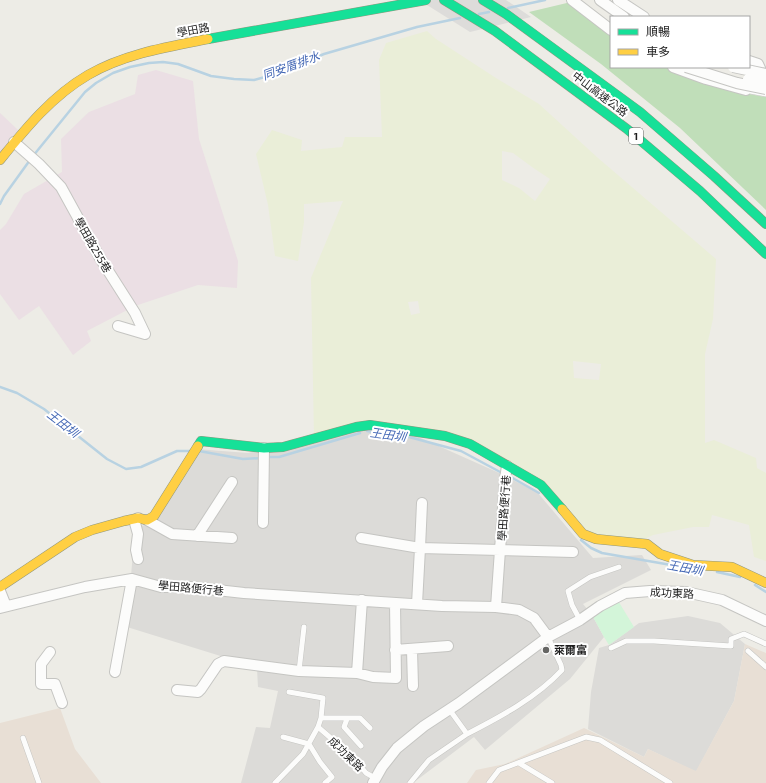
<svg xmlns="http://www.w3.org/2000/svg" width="766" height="783" viewBox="0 0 766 783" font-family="'Exo 2','Noto Sans TC',sans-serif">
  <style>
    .residential { fill: #dcdbd8 }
    .industrial { fill: #ebdfe4 }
    .military { fill: #e8dfd5 }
    .farmland { fill: #eaeed8; fill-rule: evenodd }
    .forest { fill: #c0deb9 }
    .park { fill: #d3f5d9 }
    .pier { fill: #dddcda }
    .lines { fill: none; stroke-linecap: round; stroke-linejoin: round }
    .stream { stroke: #b8d2e2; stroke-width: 2.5 }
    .lane-casing { stroke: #c5c5c2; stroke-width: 6 }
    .street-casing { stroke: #c5c5c2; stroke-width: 12 }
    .fast-casing { stroke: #91977e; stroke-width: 10 }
    .slow-casing { stroke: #91977e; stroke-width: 10 }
    .lane { stroke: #fcfcfb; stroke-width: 5 }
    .street { stroke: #fcfcfb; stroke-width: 10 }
    .fast { stroke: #16e098; stroke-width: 9 }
    .slow { stroke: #ffcf43; stroke-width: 9 }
    .street-bridge-casing { stroke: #c5c5c2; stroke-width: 12; stroke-linecap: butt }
    .street-bridge { stroke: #fcfcfb; stroke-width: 10 }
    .poi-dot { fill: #666664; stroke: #fff; stroke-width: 1.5 }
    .labels { text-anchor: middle; stroke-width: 4; stroke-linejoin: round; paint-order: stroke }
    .shield { fill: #fff; stroke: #626262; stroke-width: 1 }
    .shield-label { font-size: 10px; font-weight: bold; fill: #1e1e1e }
    .street-label { font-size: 11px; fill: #1e1e1e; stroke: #fff }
    .poi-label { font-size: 11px; font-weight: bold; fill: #1e1e1e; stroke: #fff; text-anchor: start }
    .water-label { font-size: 12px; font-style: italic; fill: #4367b5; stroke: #fff }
  </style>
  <rect width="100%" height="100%" fill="#edece6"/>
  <path class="residential" d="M396,427L497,472L537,492L593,558L642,555L651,570L583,604L592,615L604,637L570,679L485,750L474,737L413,783H241L256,727L270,728L278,691L258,687L257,669L227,658L127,627L135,526L151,525L196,449L248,453L350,430Z
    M688,616L720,623L745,644L734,701L696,772L648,749L644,757L588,729L591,692L599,648L609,645L639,623Z"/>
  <path class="industrial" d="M156,70L193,81L199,139L238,261L237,288L198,285L135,306L87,331L91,341L73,355L39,306L19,320L0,294V230L6,224L24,194L62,172L61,139L89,112L135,94L138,75Z
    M0,113L18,130L0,153Z"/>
  <path class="military" d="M745,644L766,653V783H467L476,770L505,764L584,728L644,757L648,749L696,771L734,701Z
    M60,708L75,749L101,783H0V723Z"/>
  <path class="farmland" d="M427,31L436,39L496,78L539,104L598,158L716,259L713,319L705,354V443L714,440L756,458L757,468L766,473V561L754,557L749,525L712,515L709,527H693L653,535L635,544L596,539L541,485L464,442L370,425L314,438L311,278L343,201L304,204V222L298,261L275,256L268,205L256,154L272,130L302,140L301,151L342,147L345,137H382L379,60L386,43ZM502,151L513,153L532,167L550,179L535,201L519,188L502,180ZM418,301L420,313L411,315L408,302ZM573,361L601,364L599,380L574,378Z"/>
  <path class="forest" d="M571,2L611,35V67H666L676,72L733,91L766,97V210L680,128L601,64L529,12Z"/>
  <path class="park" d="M617,599L634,627L609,645L604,637L592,615Z"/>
  <path class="pier" d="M419,0H506L531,17L470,32Z"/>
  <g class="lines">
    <path class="stream" d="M508,8L545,0
      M479,14L489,12
      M33,156L85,92L96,83L113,73L130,67L149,63L163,62L178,64L211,76L234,79L254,80L272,75L324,54L417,27L460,18
      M0,204L4,196L30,160
      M0,387L17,393L44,409L107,459L126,469L141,467L177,451H190
      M367,431L380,433
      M409,437L461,451L502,473
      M199,451L243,459L262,458
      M267,457H279L360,433
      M509,476L539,493
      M581,540L591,548L602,553L677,566
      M717,572L740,577
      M755,585L766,592"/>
    <g class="lane-casing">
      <path id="lane" d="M750,91L766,94
        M580,620L572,605L568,591L590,577L619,567
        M611,648L626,641H654L731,646V639L744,634L766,644
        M748,651L766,667
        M299,671L304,627
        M289,692L323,698L321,718L318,727
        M449,709L467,734C500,717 536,698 562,670L561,665L548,637
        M321,718H360L370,728
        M347,719L344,727L361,746
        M283,737L309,744L320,762L332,777L325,783
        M23,738L39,783
        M519,763L552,783
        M275,783L303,754L318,727L354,758L366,773L375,778
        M410,783L429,760L467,734
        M489,783L499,770L586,737L600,740L670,783"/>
    </g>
    <g class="street-casing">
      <path id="street" d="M572,0L611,30
        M600,0L624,17
        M618,0L644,17
        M749,61L758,64L763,75V80
        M673,67L706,79L746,90
        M14,142L39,164L61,187L100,258L135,313L145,334L118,326
        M138,518L135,523L138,534L136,550L138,559
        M147,520L172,534L232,538
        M263,523L264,448
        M197,536L232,482
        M361,538L420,548L422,503
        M0,591L6,606
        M417,604L420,548L573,552
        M496,607L505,479L507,466
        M0,608L85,587L132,579L161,587H190L244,593L442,606L496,607L519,610L534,618L548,637
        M395,650L448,646
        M412,650L413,686
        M50,652L41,664V684H55L62,703
        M115,672L132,579
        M357,673L373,677L396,678L395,603
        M177,690L198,692L201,689L218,664L224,661L299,671L357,673L362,600
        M373,783L382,767L397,748L424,726L459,703L548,637L580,620L600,606L625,593L650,591L686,592L722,600L766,621"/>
    </g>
    <g class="fast-casing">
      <path id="fast" d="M444,0L495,31L627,129L700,191L766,254
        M483,0L506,14L640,112L714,176L766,224
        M208,39L426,0
        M198,446L201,441L264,448L283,447L356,427L370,425L445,436L470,444L541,485L562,509"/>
    </g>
    <g class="slow-casing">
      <path id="slow" d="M0,160C26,128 52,96 88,75C124,54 167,47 208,39
        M562,509L583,534L596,539L647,544L660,554L693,565L732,567L766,583
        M0,587L75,537L92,530L124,521L138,518L147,520L154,516L198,446"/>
    </g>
    <use href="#lane" class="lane"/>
    <use href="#street" class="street"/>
    <use href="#fast" class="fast"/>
    <use href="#slow" class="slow"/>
    <g class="street-bridge-casing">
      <path id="street-bridge" d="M686,67L737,83L766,89
        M733,67L766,74
        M748,79L766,82"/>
    </g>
    <use href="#street-bridge" class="street-bridge"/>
  </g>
  <circle class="poi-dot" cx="546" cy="650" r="4"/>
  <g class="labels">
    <rect class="shield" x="629" y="128" width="14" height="16" rx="3"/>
    <g class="shield-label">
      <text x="636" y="140">1</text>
    </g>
    <g class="street-label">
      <text transform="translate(193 30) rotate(-11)" y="4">學田路</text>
      <text transform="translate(600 94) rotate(37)" y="4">中山高速公路</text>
      <text transform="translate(93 245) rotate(60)" y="4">學田路255巷</text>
      <text transform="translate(504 508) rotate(-86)" y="4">學田路便行巷</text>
      <text transform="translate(191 588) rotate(5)" y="4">學田路便行巷</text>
      <text transform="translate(672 593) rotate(3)" y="4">成功東路</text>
      <text transform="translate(346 754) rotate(44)" y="4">成功東路</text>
    </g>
    <g class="poi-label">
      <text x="554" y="654">萊爾富</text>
    </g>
    <g class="water-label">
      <text transform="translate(291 66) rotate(-20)" y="4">同安厝排水</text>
      <text transform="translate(63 424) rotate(38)" y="4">王田圳</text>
      <text transform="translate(388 435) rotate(8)" y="4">王田圳</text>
      <text transform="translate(685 568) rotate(10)" y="4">王田圳</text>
    </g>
  </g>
  <rect x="610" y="16" width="140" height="52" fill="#ffffff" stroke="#a5a5a5"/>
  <rect x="618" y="29" width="20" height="6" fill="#16e098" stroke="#a5a5a5"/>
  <text x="646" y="36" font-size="12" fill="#1e1e1e">順暢</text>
  <rect x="618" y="49" width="20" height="6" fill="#ffcf43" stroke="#a5a5a5"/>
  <text x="646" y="56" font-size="12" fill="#1e1e1e">車多</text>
</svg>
